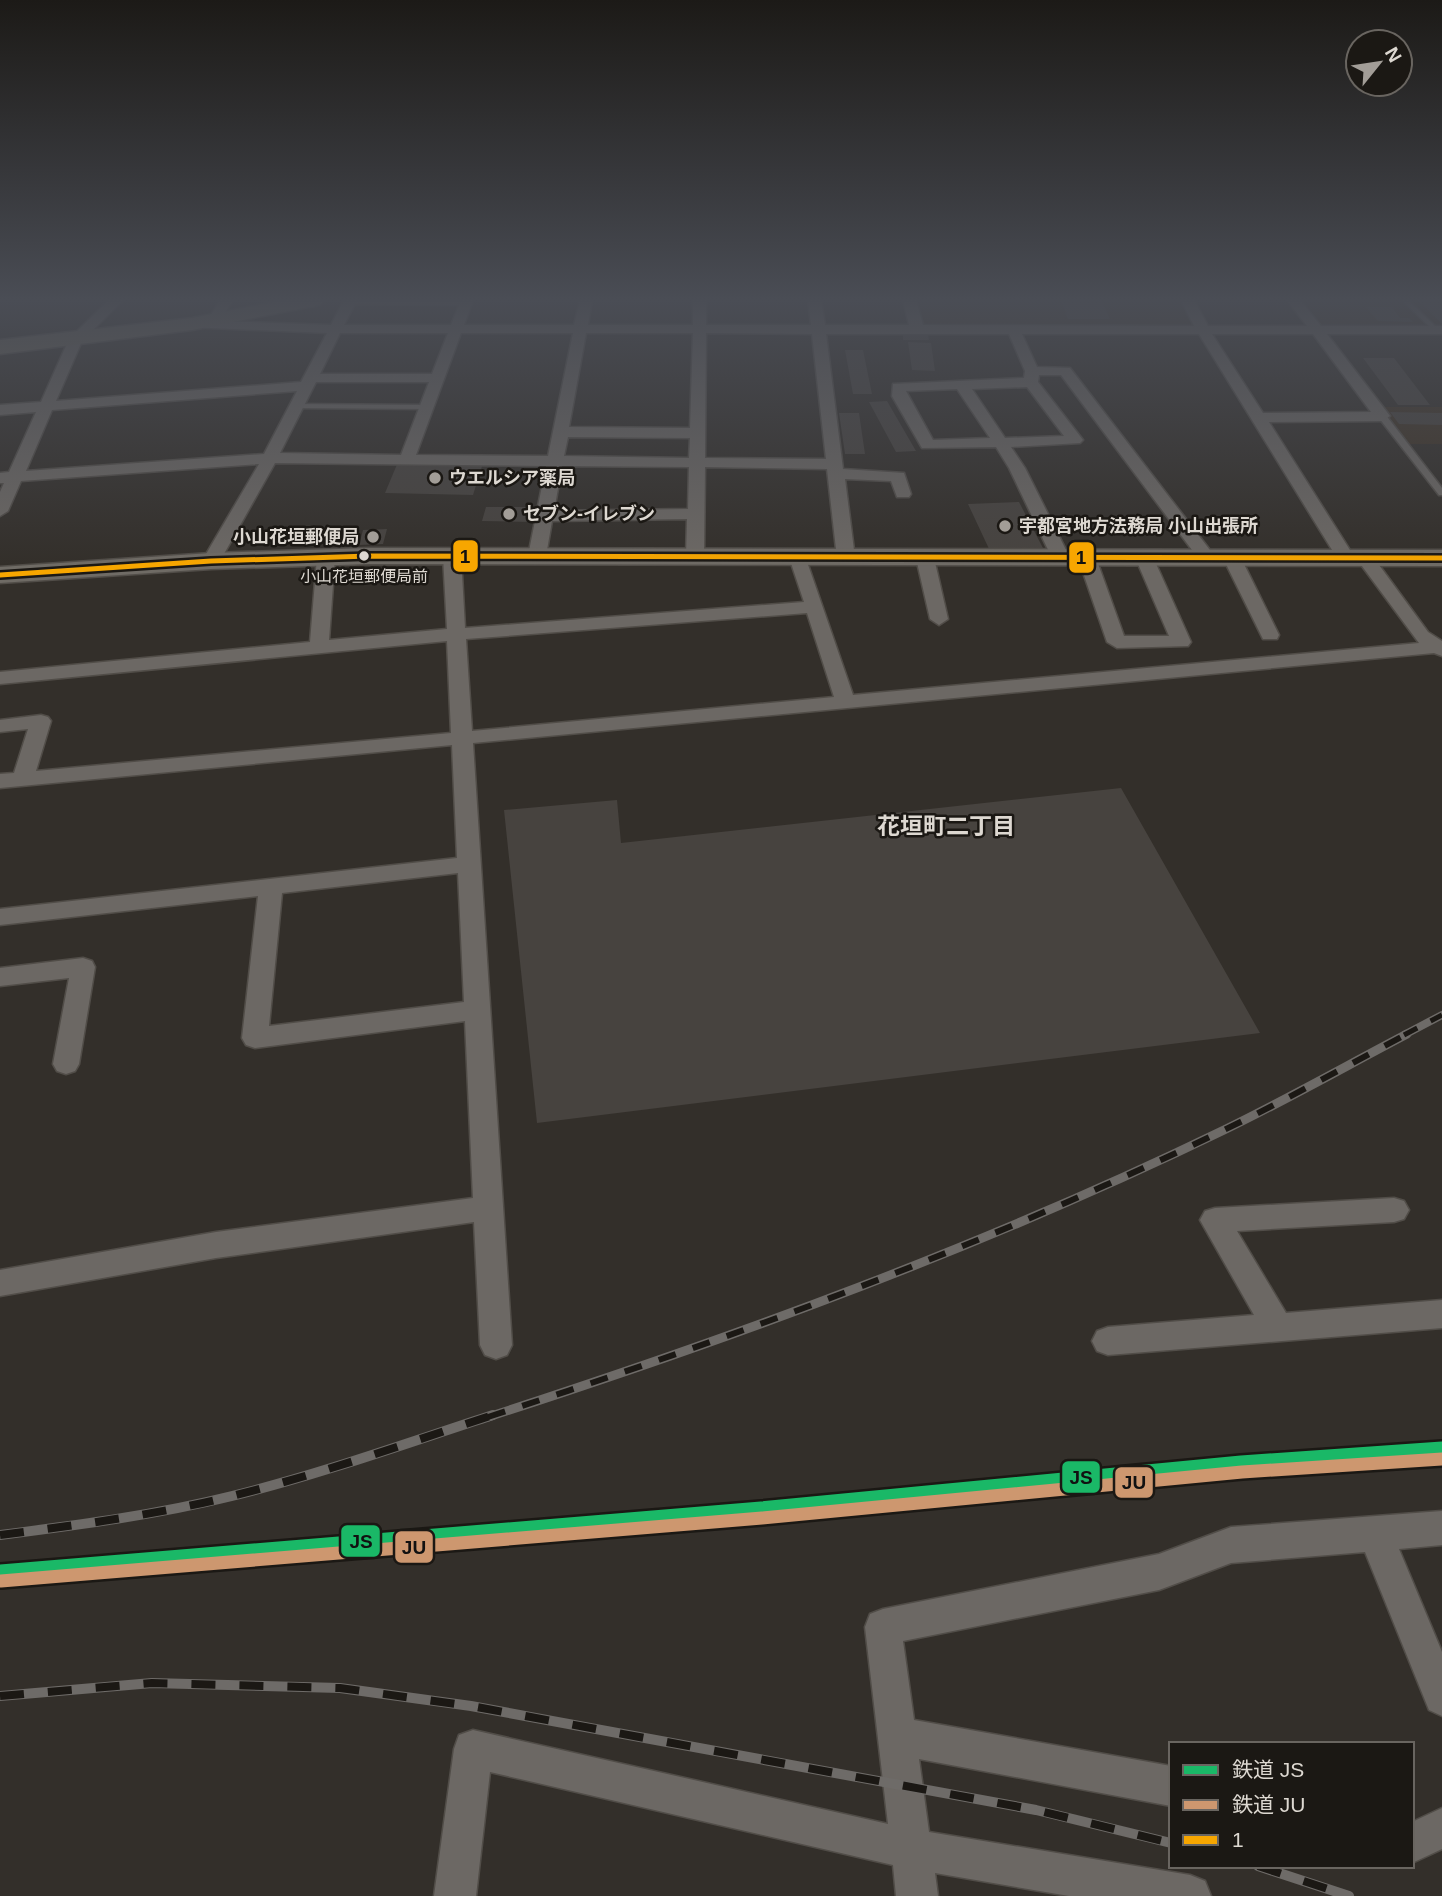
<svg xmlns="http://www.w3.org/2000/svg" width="1442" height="1896" viewBox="0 0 1442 1896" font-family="Arial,'Noto Sans JP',sans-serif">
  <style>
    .built { fill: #3f3427 }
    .building { fill: #47433f }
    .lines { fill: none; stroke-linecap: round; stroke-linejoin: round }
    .service-casing { stroke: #514d48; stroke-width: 3 }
    .minor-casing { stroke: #514d48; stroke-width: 3 }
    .secondary-casing { stroke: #514d48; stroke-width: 3 }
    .trunk-casing { stroke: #514d48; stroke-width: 3 }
    .service { fill: #6c6864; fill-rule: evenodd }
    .minor { fill: #6c6864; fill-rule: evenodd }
    .secondary { fill: #6f6b65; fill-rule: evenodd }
    .trunk { fill: #6c685d; fill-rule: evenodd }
    .rail-far2-casing { stroke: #6e6b68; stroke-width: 8 }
    .rail-far1-casing { stroke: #6e6b68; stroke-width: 9 }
    .rail-casing { stroke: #6e6b68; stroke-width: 10 }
    .rail-far2 { stroke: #1b1814; stroke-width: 5; stroke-dasharray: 15; stroke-linecap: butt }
    .rail-far1 { stroke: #1b1814; stroke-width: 6; stroke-dasharray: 18; stroke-linecap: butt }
    .rail { stroke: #1b1814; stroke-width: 8; stroke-dasharray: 24; stroke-linecap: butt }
    .bus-1-casing { stroke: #1b1814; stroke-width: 10 }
    .bus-1 { stroke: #f7a600; stroke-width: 5 }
    .rail-1-casing { stroke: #1b1814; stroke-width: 18 }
    .rail-2-casing { stroke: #1b1814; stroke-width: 18 }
    .rail-1 { stroke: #1ab867; stroke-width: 13 }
    .rail-2 { stroke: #cd976f; stroke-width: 13 }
    .poi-dot { fill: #a29d97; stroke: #1b1814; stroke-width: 2.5 }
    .bus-dot { fill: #ddd8d1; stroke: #1b1814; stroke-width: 2.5 }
    .labels { text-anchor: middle; stroke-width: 5; stroke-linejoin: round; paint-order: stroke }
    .far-bus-label { font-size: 16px; fill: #ddd8d1; stroke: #1b1814 }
    .far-poi-label { font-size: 18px; font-weight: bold; fill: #ddd8d1; stroke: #1b1814; text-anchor: start }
    .neighbourhood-label { font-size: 23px; font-weight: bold; fill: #ddd8d1; stroke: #1b1814 }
    .line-badge { stroke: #1b1814; stroke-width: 2.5 }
    .pale-badge-label { font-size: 19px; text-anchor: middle; font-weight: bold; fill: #111 }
  </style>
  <rect width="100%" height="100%" fill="#332f2a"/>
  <path class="built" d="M915,300H1181L1198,327L922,326Z
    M1299,300H1442V328H1326L1318,325Z
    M1380,407H1442V444H1408Z"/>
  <path class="building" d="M1061,300H1101L1110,319H1068Z
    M1418,300H1442V324Z
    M1366,307H1392L1400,318H1409L1413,322L1378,321Z
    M903,333L928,334L929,340H903Z
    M908,342L931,343L935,371L912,370Z
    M845,350H863L872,394H853Z
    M1363,358H1394L1430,405H1398Z
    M887,401L916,451L896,452L869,402Z
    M1390,412L1442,413V425L1399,424Z
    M839,413H859L865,454H845Z
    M398,462L483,463L473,495L385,493Z
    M1019,502L1043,548L990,551L968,504Z
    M486,507H535L532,522L482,521Z
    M387,529L383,544L359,545L363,530Z
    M1121,788L1260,1033L537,1123L504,810L617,800L621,843Z"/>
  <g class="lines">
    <g class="service-casing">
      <path id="service" d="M1402,300H1408L1438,329V331H1434Z
        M349,301H466L469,303L466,305L347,304V302Z
        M292,404L426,405L430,407L426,409L295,408H292Z
        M1379,414H1385L1442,488V495H1439L1379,418Z"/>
    </g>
    <g class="minor-casing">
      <path id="minor" d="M109,300H123L82,341L56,401L301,382L327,333L187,327V321L208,320L220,300H233L220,321L331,325L344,300H357L344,325H451L461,300H473L464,325H574L580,300H592L588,325H693V300H706V325H811L808,300H821L825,325H909L903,300H916L923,325L1194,326L1181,300H1194L1208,326H1307L1287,300H1300L1321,326H1442V334H1327L1390,416L1382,421L1269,422L1355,558L1346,563L1337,558L1199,334H1022L1037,367L1070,368L1213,554L1216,558L1207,563L1201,562L1061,375H1039L1038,382L1083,440L1080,443L1011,447L1025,468L1070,558L1067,562L1061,563L1052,558L1009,468L996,447L922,448L892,396L893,384L1024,378L1025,371L1009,334H826L843,469L904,473L911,494L909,497H897L891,481L845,479L855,558L852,562L846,563L837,558L827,469L705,467L704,557L701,561H689L686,557L687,519L552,521L546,556L537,561L528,556L546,466L275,463L220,561L211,566L202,561L259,464L21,481L8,511L0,516V492L4,483H0V473L9,472L36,412L0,415V405L41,402L69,339ZM340,333H448L432,374H320ZM461,333H573L548,456L416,455ZM586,333H693L690,428L569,427ZM706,333L812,334L826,459L705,458ZM1212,334H1313L1371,412L1263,413ZM316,382H429L401,455L280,453ZM1027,387L1064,436L1005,438L972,389ZM957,389L990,438L933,440L906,391ZM297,391L264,454L26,471L52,410ZM568,437L690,438L689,458L564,456ZM562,466L689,467L688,509L554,511Z
        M452,551L461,556L465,628L804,602L789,557L792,553H804L853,695L1419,643L1356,558L1365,553L1371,554L1428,632L1442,641V656L1434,653L473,743L512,1345L507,1355L496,1359L485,1355L480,1345L474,1222L216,1258L0,1296V1270L216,1232L473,1198L465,1021L255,1048L246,1045L242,1038L258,896L0,925V909L457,858L452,745L0,788V774L14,773L28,729L0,732V720L41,715L48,717L51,721L36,771L451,733L447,641L0,684V672L310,642L317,557L326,552L335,557L329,640L447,629L443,556ZM807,613L834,697L472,731L466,639ZM458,873L464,1002L269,1026L282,893Z
        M1144,552L1153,557L1191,642L1188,646L1117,648L1107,642L1078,558L1087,553L1096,558L1124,636H1169L1135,557Z
        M925,553L934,558L948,619L939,625L930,619L916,558Z
        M1232,553L1241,558L1279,635L1277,639H1263L1261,635L1223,558Z
        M83,958L92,961L95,967L79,1064L75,1071L66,1074L57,1071L53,1064L69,978L0,986V968Z
        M1394,1198L1404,1201L1409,1210L1404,1219L1394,1222L1237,1231L1286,1313L1442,1300V1328L1108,1355L1097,1351L1092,1341L1097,1331L1108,1327L1254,1315L1200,1220L1205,1211L1215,1208Z
        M1442,1511V1545L1399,1549L1442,1652V1716L1429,1710L1365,1552L1231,1563L1159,1590L903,1641L914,1720L1171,1766V1806L919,1759L929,1832L1190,1875L1205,1881L1211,1896H1069L935,1873L938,1896H896L893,1865L490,1772L476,1896H434L454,1749L459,1735L473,1730L888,1824L865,1627L870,1614L883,1609L1159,1554L1231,1527Z
        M1442,1808V1849L1412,1863V1822Z"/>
    </g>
    <g class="secondary-casing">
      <path id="secondary" d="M369,548L1442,550V566L369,564L211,569L0,583V567L211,553Z"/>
    </g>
    <g class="trunk-casing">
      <path id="trunk" d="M285,300H324L321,304L314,306L192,330L0,354V340L192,318Z"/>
    </g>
    <use href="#service" class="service"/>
    <use href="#minor" class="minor"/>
    <use href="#secondary" class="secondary"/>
    <use href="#trunk" class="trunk"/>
    <g class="rail-far2-casing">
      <path id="rail-far2" d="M1404,1035L1442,1015"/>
    </g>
    <g class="rail-far1-casing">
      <path id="rail-far1" d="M488,1417C739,1336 987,1245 1224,1130C1286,1100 1346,1066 1407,1034"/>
    </g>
    <g class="rail-casing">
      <path id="rail" d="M0,1535C78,1525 156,1515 232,1496C321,1474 407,1443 493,1415
        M0,1696L152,1683L340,1688L471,1706L1036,1810L1171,1843
        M1258,1866L1349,1896"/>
    </g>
    <use href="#rail-far2" class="rail-far2"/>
    <use href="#rail-far1" class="rail-far1"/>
    <use href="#rail" class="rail"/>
    <g class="bus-1-casing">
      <path id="bus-1" d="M0,575L211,561L369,556L1442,558"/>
    </g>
    <use href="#bus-1" class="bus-1"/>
    <g class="rail-1-casing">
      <path id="rail-1" d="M0,1571L761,1508L1241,1462L1442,1448"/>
    </g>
    <g class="rail-2-casing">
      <path id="rail-2" d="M1,1581L762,1518L1242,1472L1442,1459"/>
    </g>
    <use href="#rail-1" class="rail-1"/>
    <use href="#rail-2" class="rail-2"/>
  </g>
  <linearGradient id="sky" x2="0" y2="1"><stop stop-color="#1c1a17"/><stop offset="0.53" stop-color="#4a4d55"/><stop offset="1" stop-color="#4a4d55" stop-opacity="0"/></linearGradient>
  <rect width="1442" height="565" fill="url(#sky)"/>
  <g class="poi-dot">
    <circle cx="435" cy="478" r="7"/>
    <circle cx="509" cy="514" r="7"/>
    <circle cx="1005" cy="526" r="7"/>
    <circle cx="373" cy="537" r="7"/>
  </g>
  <circle class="bus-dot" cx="364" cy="556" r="6"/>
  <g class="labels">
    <g class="far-bus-label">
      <text x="364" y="582">小山花垣郵便局前</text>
    </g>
    <g class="far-poi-label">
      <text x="449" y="484">ウエルシア薬局</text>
      <text x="523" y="520">セブン-イレブン</text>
      <text x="1019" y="532">宇都宮地方法務局 小山出張所</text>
      <text x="359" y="543" text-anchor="end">小山花垣郵便局</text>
    </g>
    <g class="neighbourhood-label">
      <text x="946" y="834">花垣町二丁目</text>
    </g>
  </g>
  <g class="line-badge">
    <rect x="452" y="539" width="27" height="34" rx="7" fill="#f7a600"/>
    <rect x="1068" y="541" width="27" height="33" rx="7" fill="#f7a600"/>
    <rect x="1061" y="1460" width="40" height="34" rx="7" fill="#1ab867"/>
    <rect x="1114" y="1466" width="40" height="33" rx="7" fill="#cd976f"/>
    <rect x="340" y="1524" width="41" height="34" rx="7" fill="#1ab867"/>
    <rect x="394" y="1530" width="40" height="34" rx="7" fill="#cd976f"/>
  </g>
  <g class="pale-badge-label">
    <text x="465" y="563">1</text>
    <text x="1081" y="564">1</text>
    <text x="1081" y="1484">JS</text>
    <text x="1134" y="1489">JU</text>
    <text x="361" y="1548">JS</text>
    <text x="414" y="1554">JU</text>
  </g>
  <rect x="1169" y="1742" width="245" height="126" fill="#1b1814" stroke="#696560" stroke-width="2"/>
  <rect x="1183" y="1765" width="35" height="10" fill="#1ab867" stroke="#696560" stroke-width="2"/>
  <text x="1232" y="1777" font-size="21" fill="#ddd8d1">鉄道 JS</text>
  <rect x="1183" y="1800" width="35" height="10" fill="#cd976f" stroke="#696560" stroke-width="2"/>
  <text x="1232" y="1812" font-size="21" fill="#ddd8d1">鉄道 JU</text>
  <rect x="1183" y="1835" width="35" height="10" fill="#f7a600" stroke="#696560" stroke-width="2"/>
  <text x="1232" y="1847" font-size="21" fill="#ddd8d1">1</text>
  <g transform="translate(1379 63) rotate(60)"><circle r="33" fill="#1b1814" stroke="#696560" stroke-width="2"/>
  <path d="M0-5L12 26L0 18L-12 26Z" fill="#a29d97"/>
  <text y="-10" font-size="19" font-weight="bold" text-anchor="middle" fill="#ddd8d1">N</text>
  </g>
</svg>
